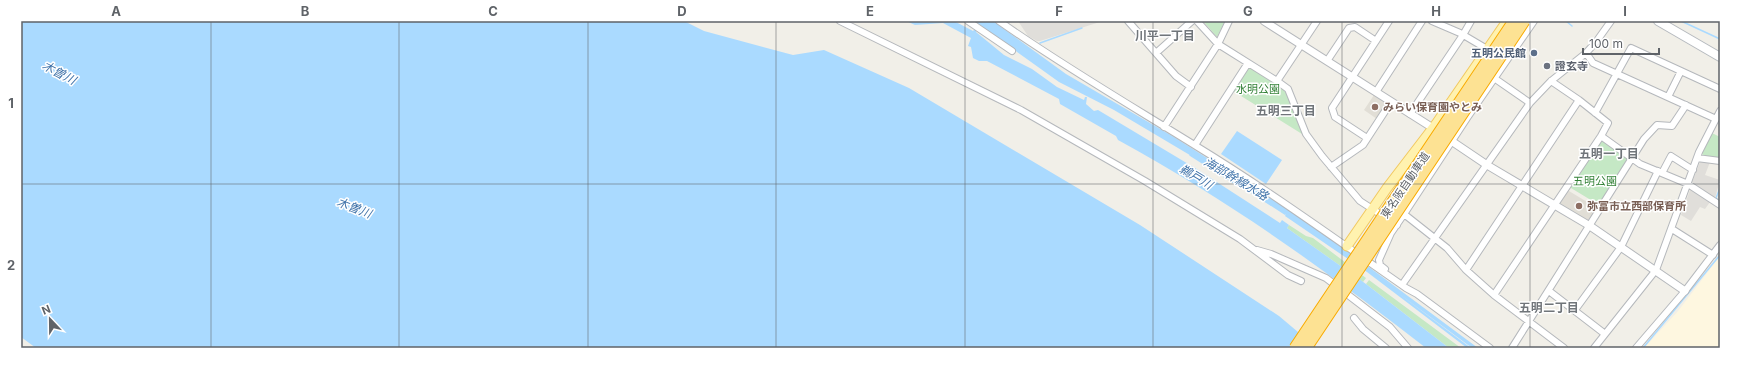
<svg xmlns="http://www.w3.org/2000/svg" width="1741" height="369" viewBox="0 0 1741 369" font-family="Inter,'Noto Sans JP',sans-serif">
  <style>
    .commercial { fill: #fef7e0 }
    .industrial { fill: #e0deda }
    .education { fill: #e1ded6 }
    .green { fill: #c5e8c5 }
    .water { fill: #aadaff }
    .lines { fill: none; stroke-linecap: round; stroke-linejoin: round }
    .stream { stroke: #aadaff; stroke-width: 1.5 }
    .minor-casing { stroke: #b5b8bc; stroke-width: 8 }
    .tertiary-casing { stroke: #b5b8bc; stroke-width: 9 }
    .secondary-casing { stroke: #b6babf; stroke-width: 10 }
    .primary-casing { stroke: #f2c960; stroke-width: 11 }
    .minor { stroke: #fff; stroke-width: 6 }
    .tertiary { stroke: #fff; stroke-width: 7 }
    .secondary { stroke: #fff; stroke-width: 8 }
    .primary { stroke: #fff2af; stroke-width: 9 }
    .motorway-bridge-casing { stroke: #f9ab00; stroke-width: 13; stroke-linecap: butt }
    .motorway-bridge { stroke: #fde293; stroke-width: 11 }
    .grid { fill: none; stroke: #5f6368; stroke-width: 1; stroke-opacity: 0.55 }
    .service-dot { fill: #5c6f8a; stroke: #fff; stroke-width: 1.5 }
    .worship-dot { fill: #6b7280; stroke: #fff; stroke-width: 1.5 }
    .education-dot { fill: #8d6e63; stroke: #fff; stroke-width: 1.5 }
    .labels { text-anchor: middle; stroke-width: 3; stroke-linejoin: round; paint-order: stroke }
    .service-label { font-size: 11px; font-weight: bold; fill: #4e5e75; stroke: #fff; text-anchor: end }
    .worship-label { font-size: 11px; font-weight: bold; fill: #5b616d; stroke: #fff; text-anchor: start }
    .park-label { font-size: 11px; fill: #348238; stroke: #fff }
    .education-label { font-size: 11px; font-weight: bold; fill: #785e54; stroke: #fff; text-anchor: start }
    .street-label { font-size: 11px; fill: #5f6368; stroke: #fff }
    .neighbourhood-label { font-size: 12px; font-weight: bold; fill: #70757a; stroke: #fff }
    .water-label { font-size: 12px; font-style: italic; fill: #4174aa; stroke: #fff }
    .neatline { fill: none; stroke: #5f6368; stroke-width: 1.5 }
    .grid-label { font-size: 13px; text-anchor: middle; font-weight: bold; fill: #5f6368 }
  </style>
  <rect width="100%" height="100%" fill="#f1efe8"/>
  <path class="commercial" d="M1720,256V348H1644L1678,311Z"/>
  <path class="industrial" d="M1018,21H1103L1040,41H1037L1028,36Z
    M1702,161L1710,162L1705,175L1720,180L1715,198L1693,184L1692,182L1700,162Z
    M1691,189L1710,202L1705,209L1700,207L1691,221L1681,215L1690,190Z"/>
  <path class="education" d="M1374,95L1387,103L1377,119L1364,110Z
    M1569,191L1597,208L1589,221L1560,204V201L1566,192Z"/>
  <path class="green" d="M1203,21H1225L1217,37Z
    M1248,67H1250L1286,90L1304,133L1302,134L1233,91Z
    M1712,133L1720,137V159L1703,156L1702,153Z
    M1600,140H1603L1628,158L1629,161L1599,205L1571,188L1570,186Z
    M1289,225L1306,236L1313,238L1366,278L1363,282L1287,228Z
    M1369,280L1461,348H1449L1366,284Z"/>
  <path class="water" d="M21,21H684L704,31L793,55L824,50L909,88L1140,225L1279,316L1317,348H36L21,337Z
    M906,21H954L973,31L975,29L977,30L976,32L1004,55L1032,69L1057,87L1084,100L1085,97H1087L1086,104L1094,111L1098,110L1195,168L1280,223L1282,220L1289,225L1287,228L1366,284L1449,348H1426C1328,272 1227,199 1118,140L1116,136L1060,104L1059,99L987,61H979L973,58L971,47L968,46L971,38L943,23L915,25Z
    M974,21H993L1066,74L1174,137L1311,224L1478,348H1472L1398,293L1471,348H1467L1367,272L1285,216L1286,214L1285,215L1215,170L1114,110L1059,82Z
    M1237,131L1282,160L1266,184L1221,154Z"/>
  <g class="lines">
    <path class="stream" d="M1566,21L1572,26
      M1681,21L1720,39
      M1040,43L1082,28
      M1719,121H1720
      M1190,155L1239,186
      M1720,188L1716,198L1720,201
      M1643,348L1720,255"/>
    <g class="minor-casing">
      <path id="minor" d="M840,21L1021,110L1145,181L1240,239L1288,275L1301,281
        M968,21L1012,51
        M999,21C1063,66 1130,105 1196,146C1268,190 1337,240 1406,288L1417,294L1490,348
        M1128,21L1176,76L1191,87
        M1197,21L1218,44L1277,81
        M1317,21L1277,81L1288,89L1306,134L1322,156L1360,201L1397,225
        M1432,21L1460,33L1487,49
        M1534,21L1467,118L1404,214L1447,248L1466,270L1494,295L1564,348
        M1156,53L1192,21
        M1586,53L1593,63L1716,119
        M1327,61L1349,28L1355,27L1376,41
        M1494,78L1530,103
        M1376,92L1422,21
        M1668,97L1681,71
        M1595,113L1631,48L1720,89
        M1410,114L1463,35L1471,21
        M1164,127L1218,44L1229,21
        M1601,136L1640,164L1688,184L1720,205
        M1367,138L1335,117L1332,108L1389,21
        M1195,145L1248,63
        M1697,158L1720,161
        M1331,167L1363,145L1391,102
        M1662,173L1671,156L1693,170
        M1672,229L1713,255
        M1257,250L1271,254L1326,278L1390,327L1408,348
        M1385,269L1380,265L1379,260L1391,233L1404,214
        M1466,270L1579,100
        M1404,282L1530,103L1551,81L1586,53L1596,42L1611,21
        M1549,291L1605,334
        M1494,295L1601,136L1608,123L1579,100L1551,81
        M1575,310L1621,247L1658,171
        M1354,318L1363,329L1386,348
        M1512,348L1644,139L1657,125L1672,126L1686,105
        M1594,348L1656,270L1699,152L1720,111
        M1636,348L1685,291L1720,245"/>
    </g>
    <g class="tertiary-casing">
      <path id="tertiary" d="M1264,21L1436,130
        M1444,136L1487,165L1590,226L1685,291"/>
    </g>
    <g class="secondary-casing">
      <path id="secondary" d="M1658,21L1720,57"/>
    </g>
    <g class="primary-casing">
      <path id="primary" d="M1347,246L1387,188L1436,124L1507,21"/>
    </g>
    <use href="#minor" class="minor"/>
    <use href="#tertiary" class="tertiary"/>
    <use href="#secondary" class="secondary"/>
    <use href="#primary" class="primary"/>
    <g class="motorway-bridge-casing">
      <path id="motorway-bridge" d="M1295,348L1514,21
        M1306,348L1524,21"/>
    </g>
    <use href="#motorway-bridge" class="motorway-bridge"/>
  </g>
  <path class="grid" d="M211,21V348M399,21V348M588,21V348M776,21V348M965,21V348M1153,21V348M1342,21V348M1530,21V348M21,184H1720"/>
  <circle class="service-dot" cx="1534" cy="53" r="4"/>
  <circle class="worship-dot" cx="1547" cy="66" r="4"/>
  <g class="education-dot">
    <circle cx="1375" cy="107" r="4"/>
    <circle cx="1579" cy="206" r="4"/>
  </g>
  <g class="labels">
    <g class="service-label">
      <text x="1526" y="57">五明公民館</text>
    </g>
    <g class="worship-label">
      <text x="1555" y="70">證玄寺</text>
    </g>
    <g class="park-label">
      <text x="1258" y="93">水明公園</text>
      <text x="1595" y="185">五明公園</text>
    </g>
    <g class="education-label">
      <text x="1383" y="111">みらい保育園やとみ</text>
      <text x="1587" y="210">弥富市立西部保育所</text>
    </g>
    <g class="street-label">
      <text transform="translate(1405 185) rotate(-56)" y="4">東名阪自動車道</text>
    </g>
    <g class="neighbourhood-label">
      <text x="1165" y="40">川平一丁目</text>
      <text x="1286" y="115">五明三丁目</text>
      <text x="1609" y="158">五明一丁目</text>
      <text x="1549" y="312">五明二丁目</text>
    </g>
    <g class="water-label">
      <text transform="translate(59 73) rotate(28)" y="4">木曽川</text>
      <text transform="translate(1196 177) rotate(31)" y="4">鵜戸川</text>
      <text transform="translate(1236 179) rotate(31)" y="4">海部幹線水路</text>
      <text transform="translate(354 208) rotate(21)" y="4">木曽川</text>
    </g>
  </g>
  <rect width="1741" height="369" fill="none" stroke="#ffffff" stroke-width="44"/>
  <g transform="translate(50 319) rotate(338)" stroke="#ffffff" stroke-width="3" paint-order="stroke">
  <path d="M0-3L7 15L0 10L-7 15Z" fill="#5f6368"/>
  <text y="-6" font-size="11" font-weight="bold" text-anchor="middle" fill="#5f6368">N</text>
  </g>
  <path d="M1583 48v6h76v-6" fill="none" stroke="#5f6368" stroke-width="2"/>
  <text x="1589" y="48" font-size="12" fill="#5f6368" stroke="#ffffff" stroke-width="3" paint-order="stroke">100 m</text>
  <rect x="22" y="22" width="1697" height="325" class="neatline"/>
  <g class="grid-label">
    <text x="116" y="16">A</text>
    <text x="305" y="16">B</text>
    <text x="493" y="16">C</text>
    <text x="682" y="16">D</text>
    <text x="870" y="16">E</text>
    <text x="1059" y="16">F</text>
    <text x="1248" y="16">G</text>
    <text x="1436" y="16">H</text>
    <text x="1625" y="16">I</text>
    <text x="11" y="108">1</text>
    <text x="11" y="270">2</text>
  </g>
</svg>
